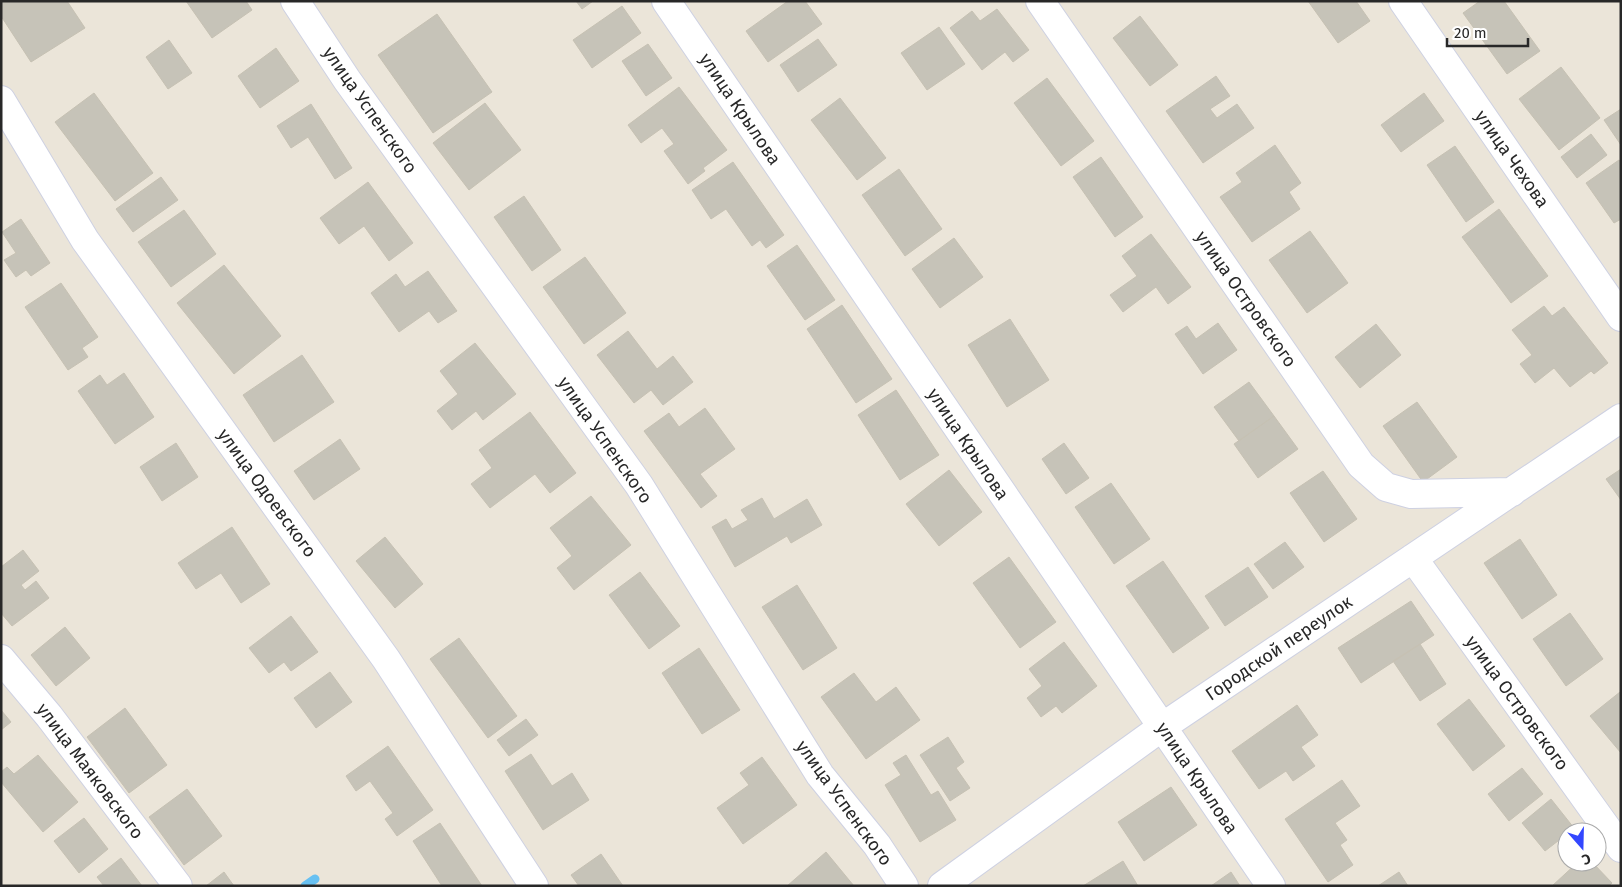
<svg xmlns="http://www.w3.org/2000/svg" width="1622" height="887" viewBox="0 0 1622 887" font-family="'Fira Sans',sans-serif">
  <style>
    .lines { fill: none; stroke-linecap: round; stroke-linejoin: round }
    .stream { stroke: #68c1f2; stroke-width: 9 }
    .building { fill: #c6c3b8; stroke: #c6c1b3 }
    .minor-casing { stroke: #ced1e2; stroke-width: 30 }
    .minor { stroke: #fff; stroke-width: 28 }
    .labels { text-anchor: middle; stroke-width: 4; stroke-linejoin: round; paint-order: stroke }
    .street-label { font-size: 18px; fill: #282828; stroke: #fff }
  </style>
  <rect width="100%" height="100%" fill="#ebe5d9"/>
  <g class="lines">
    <path class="stream" d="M305,886L315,879"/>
  </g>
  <path class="building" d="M1,1H67L85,28L31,62L1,16Z
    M186,1H246L252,10L212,38Z
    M576,1H593L582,9Z
    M788,1H805L822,24L768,62L746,31Z
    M1308,1H1356L1370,21L1338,43Z
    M1480,1H1504L1540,51L1507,74L1463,13Z
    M622,6L641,33L592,68L573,40Z
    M997,9L1029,50L1013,62L1005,52L982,70L950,28L972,11L980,21Z
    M437,14L492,92L433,133L378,55Z
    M1140,16L1178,65L1150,86L1113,38Z
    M939,27L965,64L927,90L901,53Z
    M818,39L837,65L798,92L780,65Z
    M169,40L192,73L168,89L146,57Z
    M648,44L672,78L646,96L622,61Z
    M276,48L299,81L260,108L238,76Z
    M1561,67L1600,118L1559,150L1519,99Z
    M1216,76L1230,96L1210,109L1217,118L1237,104L1254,128L1203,163L1166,111Z
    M1047,78L1094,141L1061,166L1014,103Z
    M679,87L727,150L703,168L705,171L688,184L664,151L674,144L662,128L641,143L628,125Z
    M94,93L153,173L115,201L55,122Z
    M1424,93L1444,121L1401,152L1381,125Z
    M840,98L886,158L857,180L811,120Z
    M485,103L521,150L469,190L433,143Z
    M311,104L352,168L335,179L308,137L291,148L277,126Z
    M1621,109V145L1604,120Z
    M1591,134L1607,155L1577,178L1561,157Z
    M1275,145L1301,183L1289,192L1300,209L1252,242L1220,197L1242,182L1236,173Z
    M1455,146L1494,202L1466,222L1427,165Z
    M1101,157L1143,217L1115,237L1073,177Z
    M1619,160L1621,163V219L1614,223L1586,183Z
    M733,162L784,235L766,248L760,240L752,246L726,209L711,219L692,190Z
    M899,169L942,229L905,256L862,195Z
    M161,177L178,200L133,232L116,209Z
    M368,182L413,243L389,261L364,226L339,244L320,218Z
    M524,196L561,250L532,271L494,217Z
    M1499,209L1548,276L1511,303L1462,237Z
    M184,210L216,254L171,287L138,242Z
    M21,219L50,263L31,276L26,270L16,277L4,260L16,253L2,232Z
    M1310,231L1348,283L1307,313L1269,260Z
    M1151,234L1191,287L1168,304L1156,287L1123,312L1110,295L1137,276L1122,256Z
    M954,238L983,277L940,308L912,269Z
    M797,245L835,300L805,320L767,266Z
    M585,257L626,313L584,344L543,287Z
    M224,265L281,336L234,374L177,303Z
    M428,271L457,311L438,323L429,311L399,332L371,293L396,274L405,287Z
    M61,283L98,337L82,348L88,357L68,370L25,307Z
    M842,305L892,379L856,403L807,329Z
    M1544,306L1552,316L1564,307L1608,363L1594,374L1591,371L1570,387L1554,368L1535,383L1520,364L1532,355L1512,330Z
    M1010,319L1049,380L1007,407L968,345Z
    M1218,323L1237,350L1203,374L1175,334L1187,326L1196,339Z
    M1376,324L1401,355L1360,388L1335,357Z
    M628,331L657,369L673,356L693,382L663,405L651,390L634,403L597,355Z
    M475,343L516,394L483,420L476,411L452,430L437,411L458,394L440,371Z
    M302,355L334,402L274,442L243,395Z
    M124,373L154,417L115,444L78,391L100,375L107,385Z
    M1249,382L1274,416L1239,441L1214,407Z
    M896,390L939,455L900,480L858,415Z
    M1417,402L1457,457L1423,482L1383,426Z
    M705,408L735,449L700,474L717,496L701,508L644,431L669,413L679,427Z
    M530,412L576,473L550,493L535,474L490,508L471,484L492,468L479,450Z
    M1274,416L1298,449L1258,478L1234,444Z
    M340,439L360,469L314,500L294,471Z
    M176,443L198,477L162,501L140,467Z
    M1064,443L1089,478L1066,494L1042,459Z
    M1621,469V500L1606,479Z
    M949,470L982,512L939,546L906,504Z
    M1323,471L1357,519L1324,542L1290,493Z
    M1111,483L1150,539L1114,564L1075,507Z
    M591,496L631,545L574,590L557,568L572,556L550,528Z
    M762,498L774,519L807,499L822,525L791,543L787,536L735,567L712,527L726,519L732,529L748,520L741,510Z
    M232,527L270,584L241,603L221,573L196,589L178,563Z
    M385,537L423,584L395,608L356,561Z
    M1520,539L1557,595L1522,619L1484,563Z
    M1285,542L1304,567L1273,589L1254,564Z
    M23,550L39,571L21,585L25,590L36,581L49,598L12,626L1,613V567Z
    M1009,557L1056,622L1020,648L973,583Z
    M1163,561L1209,628L1173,653L1126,586Z
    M1248,567L1268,597L1225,626L1205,596Z
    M640,572L680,626L649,649L609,595Z
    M797,585L837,648L803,670L762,607Z
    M1411,601L1434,635L1361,683L1338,648Z
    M1570,613L1603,659L1566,686L1533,639Z
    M291,616L318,652L291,671L284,662L269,673L249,648Z
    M65,627L90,658L56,686L31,655Z
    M459,638L517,716L488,738L430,659Z
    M1064,642L1097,686L1062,713L1056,706L1041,717L1027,698L1042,686L1029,669Z
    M1420,644L1446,684L1420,701L1393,661Z
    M699,648L740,710L702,734L662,673Z
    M330,672L352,702L316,728L294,698Z
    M854,673L876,702L896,687L920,720L866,759L821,697Z
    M1620,692L1621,693V753L1590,716Z
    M1469,699L1505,746L1473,771L1437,724Z
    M1297,705L1318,735L1301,747L1315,766L1293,781L1286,771L1259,789L1232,751Z
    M125,708L167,765L129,793L87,737Z
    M1,710L11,722L1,730Z
    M526,719L538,735L509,756L497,740Z
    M948,737L964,762L956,768L970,788L950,801L920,755Z
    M388,746L433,810L397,836L385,819L393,813L370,781L356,791L346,776Z
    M531,754L552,786L572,773L589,800L543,830L505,771Z
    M38,755L78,802L43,832L1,782V772L7,767L14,774Z
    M906,755L931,795L938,791L956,820L920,842L885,785L901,775L893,763Z
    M762,757L797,805L743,844L717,808L749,785L740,773Z
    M1522,768L1543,794L1509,821L1488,794Z
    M1342,780L1360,806L1335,823L1347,840L1340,845L1353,865L1328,882L1285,819Z
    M1171,787L1197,825L1144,861L1118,822Z
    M187,789L222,836L184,865L149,817Z
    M1551,799L1574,828L1567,832V834L1545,851L1522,823Z
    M84,818L108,849L79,873L54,841Z
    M440,823L482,886H442L413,841Z
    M826,852L854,886H787Z
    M601,854L623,886H579L571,875Z
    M121,858L142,886H104L97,877Z
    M1123,861L1138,886H1083Z
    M1578,862H1592L1612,883L1609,886H1552Z
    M224,872L234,886H206Z
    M1231,872L1240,886H1211Z
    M1399,872L1408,886H1378Z"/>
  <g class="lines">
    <g class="minor-casing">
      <path id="minor" d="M295,1L347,80L639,485L820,775L877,845L904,886
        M666,1L1271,886
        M1040,1L1361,465L1386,487L1411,494L1512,492
        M1403,1L1621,317
        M1,100L85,240L386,659L534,886
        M1413,558L1621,848
        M1,659L49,716L178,886
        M942,886L1162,727L1621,418"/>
    </g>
    <use href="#minor" class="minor"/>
  </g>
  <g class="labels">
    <g class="street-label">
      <text transform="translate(740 109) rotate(56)" y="6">улица Крылова</text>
      <text transform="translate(370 110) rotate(55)" y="6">улица Успенского</text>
      <text transform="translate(1512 159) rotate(55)" y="6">улица Чехова</text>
      <text transform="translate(1246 299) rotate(55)" y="6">улица Островского</text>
      <text transform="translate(605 440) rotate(55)" y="6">улица Успенского</text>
      <text transform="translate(968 444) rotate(56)" y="6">улица Крылова</text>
      <text transform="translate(267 493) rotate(54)" y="6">улица Одоевского</text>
      <text transform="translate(1279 648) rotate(-34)" y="6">Городской переулок</text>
      <text transform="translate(1517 703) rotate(54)" y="6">улица Островского</text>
      <text transform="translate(90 771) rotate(53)" y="6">улица Маяковского</text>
      <text transform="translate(1197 778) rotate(56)" y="6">улица Крылова</text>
      <text transform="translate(844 803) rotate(54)" y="6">улица Успенского</text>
    </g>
  </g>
  <rect width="1622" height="887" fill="none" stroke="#282828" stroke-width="5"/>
  <g transform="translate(1582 847) rotate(160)"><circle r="24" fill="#ffffff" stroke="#a9a9a9"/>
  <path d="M0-4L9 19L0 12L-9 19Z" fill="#3347ff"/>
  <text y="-8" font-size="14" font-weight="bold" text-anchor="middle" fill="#282828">С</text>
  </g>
  <path d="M1447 38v8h81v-8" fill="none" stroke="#282828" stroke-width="2.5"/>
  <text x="1454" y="38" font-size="15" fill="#282828" stroke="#ffffff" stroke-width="4" paint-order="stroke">20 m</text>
</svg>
